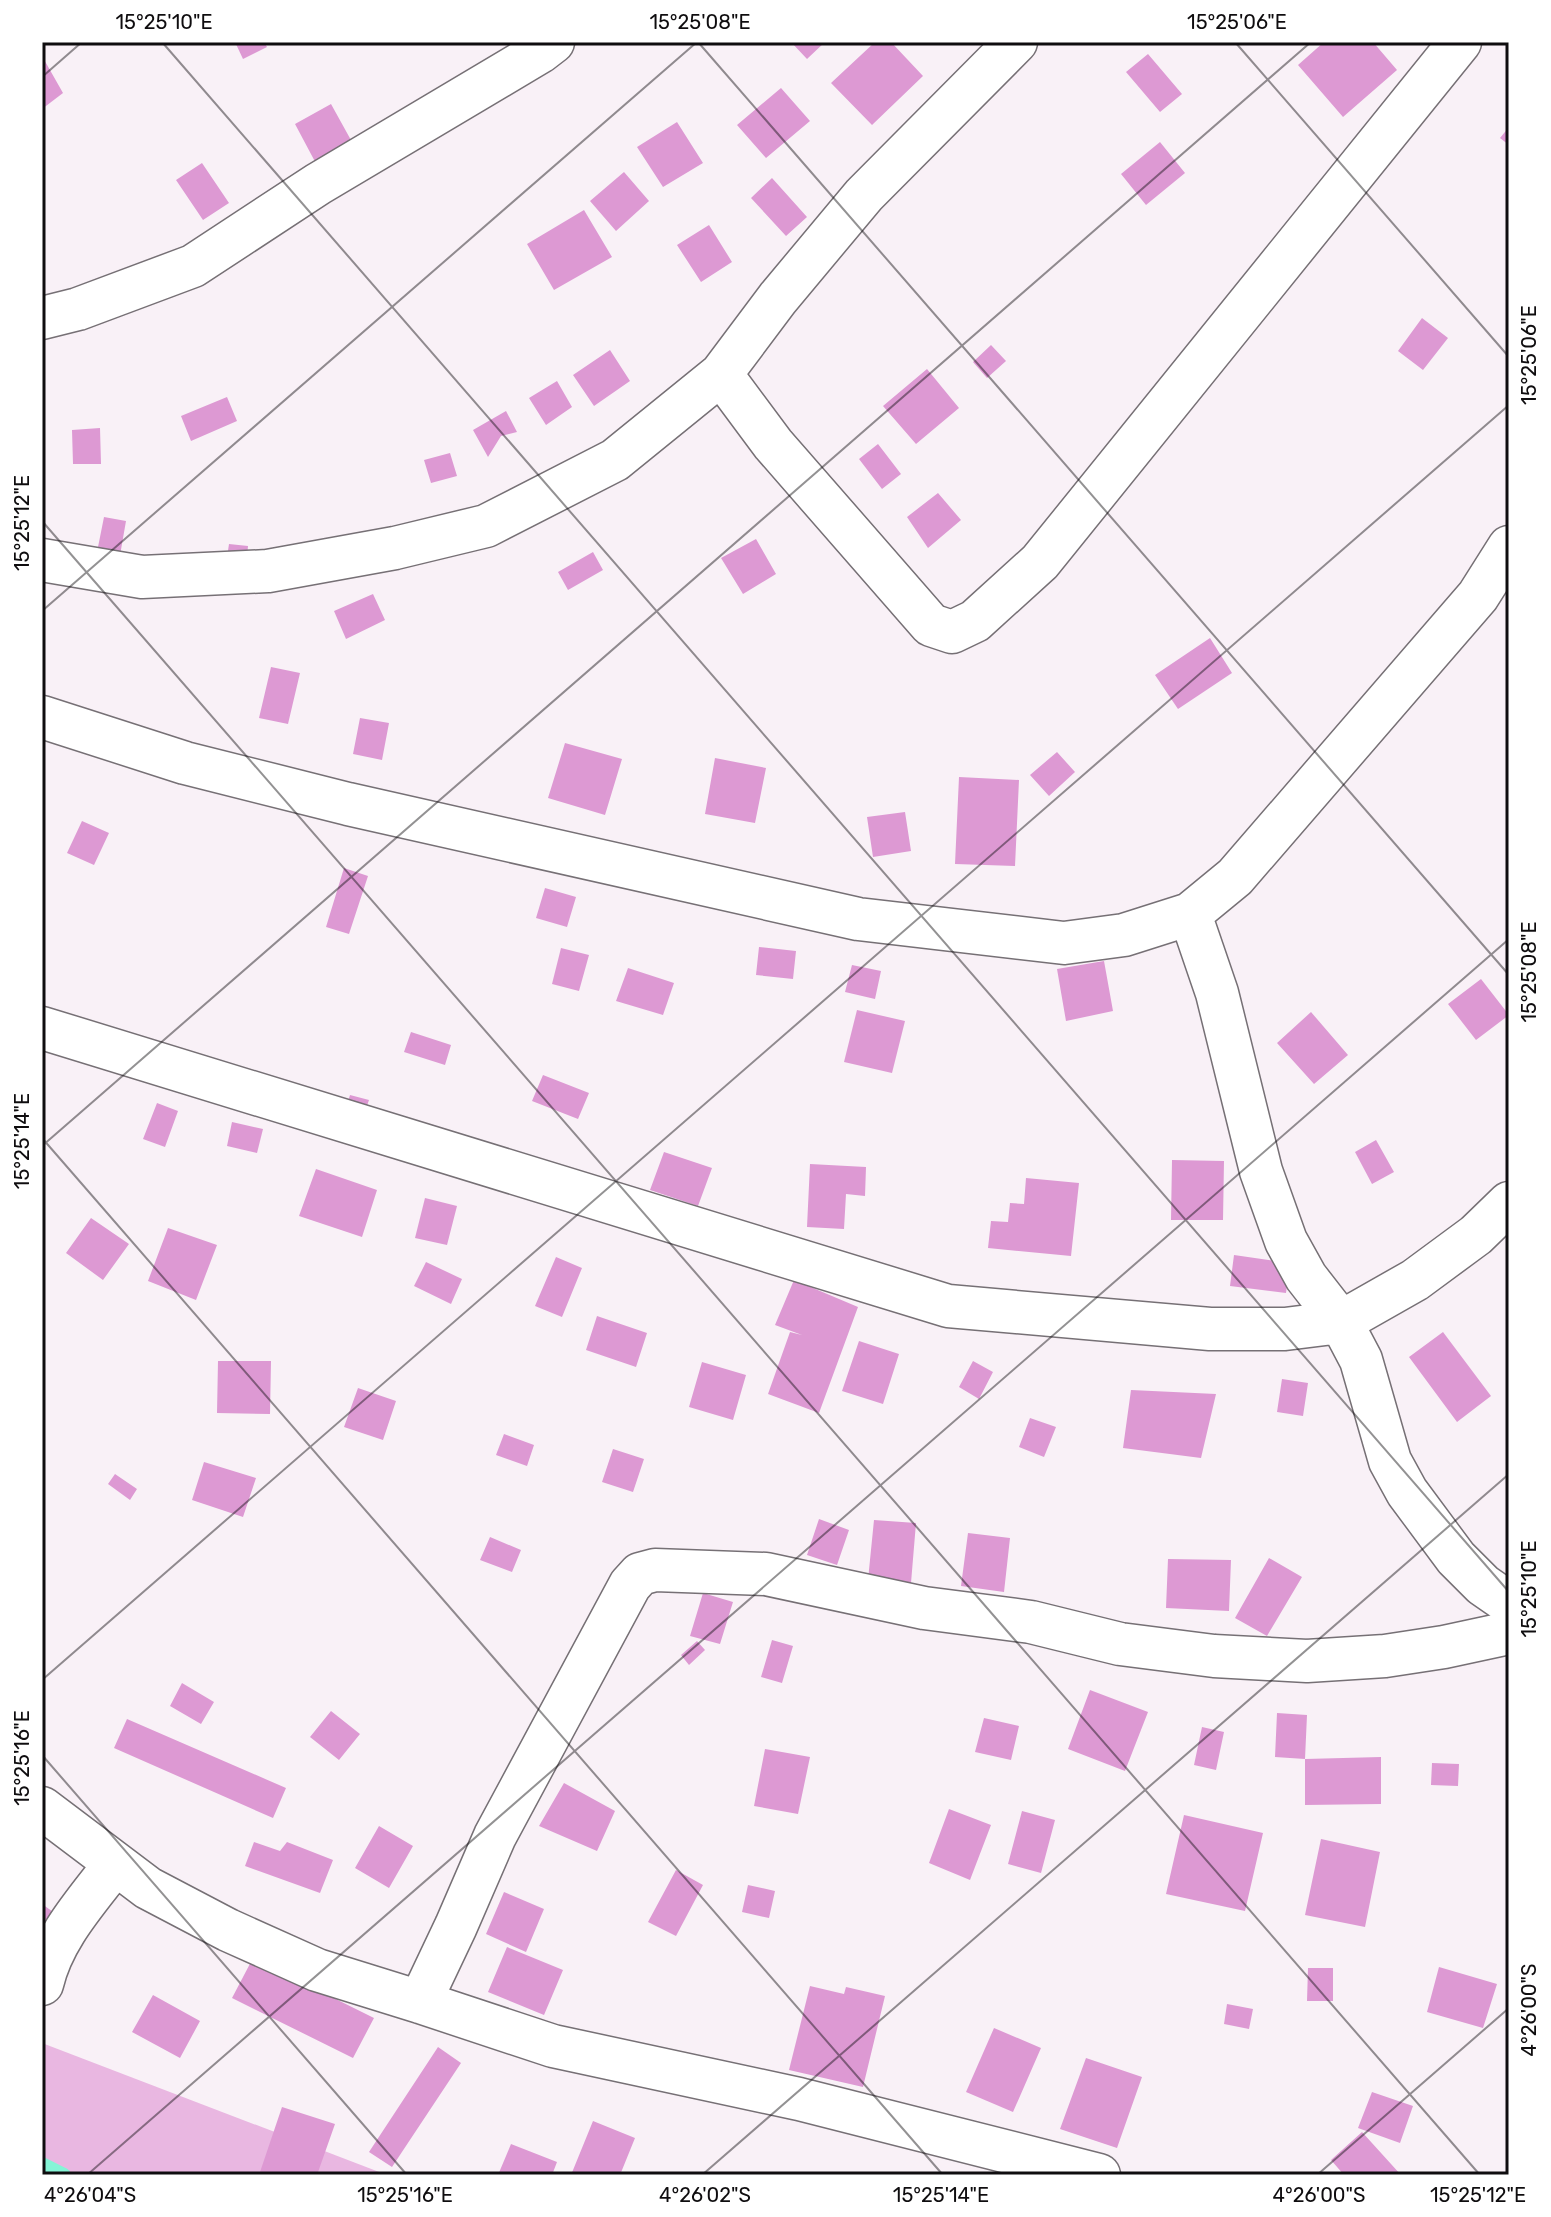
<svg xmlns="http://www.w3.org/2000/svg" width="1551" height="2217" viewBox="0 0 1551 2217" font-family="Rubik,sans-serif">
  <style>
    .green { fill: #e9b7e1 }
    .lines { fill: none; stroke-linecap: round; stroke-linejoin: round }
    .stream { stroke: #85f4d6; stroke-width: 14 }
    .building { fill: #dd99d3 }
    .minor-casing { stroke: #767075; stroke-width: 45 }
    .minor { stroke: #fff; stroke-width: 42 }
    .ticks { fill: none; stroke: #0f0d0f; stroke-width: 2; stroke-opacity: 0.45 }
    .neatline { fill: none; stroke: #0f0d0f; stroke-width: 3 }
    .ticks-label { font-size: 20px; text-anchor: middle; fill: #0f0d0f }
  </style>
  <rect width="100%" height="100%" fill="#f9f1f7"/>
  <path class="green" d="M42,2043L387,2175H42Z"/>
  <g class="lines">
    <path class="stream" d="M42,2164L64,2175"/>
  </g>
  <path class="building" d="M235,42H264L267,47L243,59Z
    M791,42H825L807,59Z
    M875,42H891L923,76L872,125L831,83Z
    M1324,42H1373L1397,70L1343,117L1298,65Z
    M1148,54L1182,94L1160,112L1126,72Z
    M42,56L63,93L42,109Z
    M781,88L810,121L766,158L737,125Z
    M331,104L357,151L320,171L295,124Z
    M677,122L703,163L663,187L637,147Z
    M1509,127V145L1500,138Z
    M1160,142L1185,173L1146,205L1121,174Z
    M202,163L229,203L203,220L176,180Z
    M624,172L649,201L616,231L590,201Z
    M772,178L807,217L786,236L751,198Z
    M584,210L612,257L554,290L527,244Z
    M709,225L732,262L701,282L677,245Z
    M1422,318L1448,338L1423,370L1398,351Z
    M991,345L1006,361L987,378L973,362Z
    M610,350L630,381L594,406L573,375Z
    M927,369L959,408L916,444L883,406Z
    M557,381L572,407L546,425L529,398Z
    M227,397L237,421L191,441L181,416Z
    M506,411L517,432L501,436L488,457L473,430Z
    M100,428L101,464H73L72,430Z
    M878,444L901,474L882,489L859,459Z
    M450,453L457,476L431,483L424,460Z
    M938,493L961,520L928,548L907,517Z
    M104,517L126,521L119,561L96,557Z
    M756,539L776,574L743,594L721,558Z
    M229,544L248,546L246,567L226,564Z
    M593,552L603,570L568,590L558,572Z
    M373,594L385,620L346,639L334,611Z
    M1210,638L1232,673L1178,709L1155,675Z
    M271,667L300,673L288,724L259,718Z
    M360,718L389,723L382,760L353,754Z
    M565,743L622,759L605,815L548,798Z
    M1057,752L1075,772L1049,796L1030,775Z
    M715,758L766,768L755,823L705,814Z
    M959,777L1019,780L1015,866L955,864Z
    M905,812L911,851L873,857L867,817Z
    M82,821L109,833L94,865L67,853Z
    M344,868L368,876L349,934L326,927Z
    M545,888L576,897L567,927L536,918Z
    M759,947L796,951L793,979L756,975Z
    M561,948L589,955L579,991L552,984Z
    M1104,961L1113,1011L1066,1021L1057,969Z
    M852,965L881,971L875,999L845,992Z
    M628,968L674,983L663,1015L616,1001Z
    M1481,979L1509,1015L1476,1040L1448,1004Z
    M857,1010L905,1021L892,1073L844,1062Z
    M1311,1012L1348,1055L1314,1084L1277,1043Z
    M411,1032L451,1045L445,1065L404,1052Z
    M543,1075L589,1093L578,1119L532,1101Z
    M350,1095L369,1100L364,1114L346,1108Z
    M157,1103L178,1111L165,1147L143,1139Z
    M232,1122L263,1129L257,1153L227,1146Z
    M1376,1140L1394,1172L1372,1184L1355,1152Z
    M664,1152L712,1168L698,1206L650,1190Z
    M1172,1160L1224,1161L1223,1220H1171Z
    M810,1164L866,1167L865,1196L846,1194L844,1229L807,1227Z
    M316,1169L377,1190L362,1237L299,1216Z
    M1026,1178L1079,1183L1071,1256L988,1248L991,1221L1008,1222L1010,1203L1024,1204Z
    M425,1198L457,1206L447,1245L415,1238Z
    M91,1218L129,1244L103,1280L66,1253Z
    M168,1228L217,1245L196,1300L148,1281Z
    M1234,1255L1290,1263L1286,1293L1230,1286Z
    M556,1257L582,1268L562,1317L535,1306Z
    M426,1262L462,1279L451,1304L414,1286Z
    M794,1280L858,1307L819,1413L768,1394L790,1332L802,1335L775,1325Z
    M597,1316L647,1333L636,1367L586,1350Z
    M1443,1332L1491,1396L1457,1422L1409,1357Z
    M859,1341L899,1354L883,1404L842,1391Z
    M218,1361H271L270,1414L217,1413Z
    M973,1361L993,1372L979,1399L959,1387Z
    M702,1362L746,1375L733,1420L689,1407Z
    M1282,1379L1308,1383L1303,1416L1277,1412Z
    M358,1388L396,1401L383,1440L344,1427Z
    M1131,1390L1216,1394L1201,1458L1123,1448Z
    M1030,1418L1056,1427L1044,1457L1019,1447Z
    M504,1434L534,1445L527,1466L496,1455Z
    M613,1449L644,1459L633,1492L602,1482Z
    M204,1462L256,1478L243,1517L192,1500Z
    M115,1474L137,1489L130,1500L108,1484Z
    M819,1519L849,1530L837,1565L807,1555Z
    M874,1520L916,1523L911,1583L868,1580Z
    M968,1533L1010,1538L1004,1592L961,1586Z
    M490,1537L521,1550L512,1572L480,1560Z
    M1269,1558L1302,1577L1267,1636L1235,1618Z
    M1168,1559L1231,1560L1229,1611L1166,1608Z
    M703,1593L733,1602L720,1644L690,1636Z
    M772,1640L793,1646L782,1683L761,1677Z
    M697,1641L705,1650L689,1665L681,1655Z
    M182,1683L214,1702L201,1724L170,1706Z
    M1090,1690L1148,1712L1125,1771L1068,1749Z
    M331,1711L360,1734L339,1760L310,1737Z
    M1277,1713L1307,1715L1305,1759L1275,1757Z
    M984,1718L1019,1726L1011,1760L975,1752Z
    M127,1719L286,1788L273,1818L114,1748Z
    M1202,1727L1224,1732L1216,1770L1194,1765Z
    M765,1749L810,1757L798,1814L754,1806Z
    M1381,1757V1804L1305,1805V1759Z
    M1432,1763L1459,1764L1458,1786L1431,1785Z
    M564,1783L615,1811L597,1851L539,1826Z
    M949,1809L991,1825L970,1880L929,1863Z
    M1022,1811L1055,1820L1041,1873L1008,1864Z
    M1184,1815L1263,1833L1245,1911L1166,1894Z
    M379,1826L413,1846L389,1888L355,1868Z
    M1321,1839L1380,1852L1365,1927L1305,1915Z
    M254,1842L280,1851L287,1842L333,1860L320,1893L245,1866Z
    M676,1870L703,1885L676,1936L648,1922Z
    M748,1885L775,1891L769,1918L742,1912Z
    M504,1892L544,1909L526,1952L486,1934Z
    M42,1904L63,1919L42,1947Z
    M507,1947L563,1970L544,2015L488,1992Z
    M253,1958L374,2018L353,2058L232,1998Z
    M1439,1967L1497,1984L1483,2028L1427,2012Z
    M1308,1968H1333V2001H1307Z
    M810,1986L844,1994L846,1987L885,1996L863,2087L789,2070Z
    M153,1995L200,2021L180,2058L132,2032Z
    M1227,2004L1253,2009L1249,2029L1224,2024Z
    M994,2028L1041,2048L1013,2112L966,2092Z
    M438,2047L461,2063L392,2167L369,2152Z
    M1086,2058L1142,2077L1117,2148L1060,2129Z
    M1372,2092L1413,2106L1400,2143L1358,2128Z
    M282,2107L335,2124L317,2175H259Z
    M593,2121L635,2138L620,2175H571Z
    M1362,2132L1401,2175H1344L1331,2160Z
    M511,2144L557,2162L552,2175H498Z"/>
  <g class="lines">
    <g class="minor-casing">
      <path id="minor" d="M42,318L78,309L193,266L318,184L540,52L553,42
        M721,374L773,444L931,625L952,632L975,621L1040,562L1460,42
        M42,560L142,577L268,571L395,548L486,526L615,460L721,374L778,298L864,195L1016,42
        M42,717L185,763L348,804L858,919L1064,943L1124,935L1190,914L1235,877L1478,596L1509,547
        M1190,914L1217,993L1261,1171L1286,1241L1306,1277L1341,1322L1361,1360L1390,1461L1407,1492L1456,1558L1483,1585L1509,1603
        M42,1028L948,1306L1210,1329H1285L1341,1322L1415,1280L1476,1235L1509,1203
        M42,1808L148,1888L228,1930L317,1970L420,2002L553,2046L799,2099L1099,2175
        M42,1984C53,1937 87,1901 115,1864
        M420,2002L456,1926L495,1836L630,1585L640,1574L655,1570L766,1574L924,1608L1031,1622L1120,1644L1214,1656L1307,1661L1385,1656L1444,1647L1509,1633"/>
    </g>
    <use href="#minor" class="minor"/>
  </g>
  <path class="ticks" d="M162,42L1509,1592M698,42L1509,975M1235,42L1509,357M42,77L82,42M42,521L1480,2175M42,611L697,42M42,1138L943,2175M42,1146L1311,42M42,1680L1509,405M42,1755L407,2175M87,2175L1509,939M702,2175L1509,1474M1317,2175L1509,2008"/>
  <rect width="1551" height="2217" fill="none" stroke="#ffffff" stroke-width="88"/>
  <rect x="44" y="44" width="1463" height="2129" class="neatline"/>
  <g class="ticks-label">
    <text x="164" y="29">15°25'10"E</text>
    <text x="700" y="29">15°25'08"E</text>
    <text x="1237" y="29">15°25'06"E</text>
    <text transform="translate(1529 355) rotate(-90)" y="7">15°25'06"E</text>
    <text transform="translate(22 523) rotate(-90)" y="7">15°25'12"E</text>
    <text transform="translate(1529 972) rotate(-90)" y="7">15°25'08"E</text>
    <text transform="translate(22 1141) rotate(-90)" y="7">15°25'14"E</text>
    <text transform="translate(1529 1589) rotate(-90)" y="7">15°25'10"E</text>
    <text transform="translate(22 1758) rotate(-90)" y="7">15°25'16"E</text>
    <text transform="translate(1529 2010) rotate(-90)" y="7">4°26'00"S</text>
    <text x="90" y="2202">4°26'04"S</text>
    <text x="405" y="2202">15°25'16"E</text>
    <text x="705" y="2202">4°26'02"S</text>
    <text x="941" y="2202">15°25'14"E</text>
    <text x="1319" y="2202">4°26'00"S</text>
    <text x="1478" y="2202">15°25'12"E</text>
  </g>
</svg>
